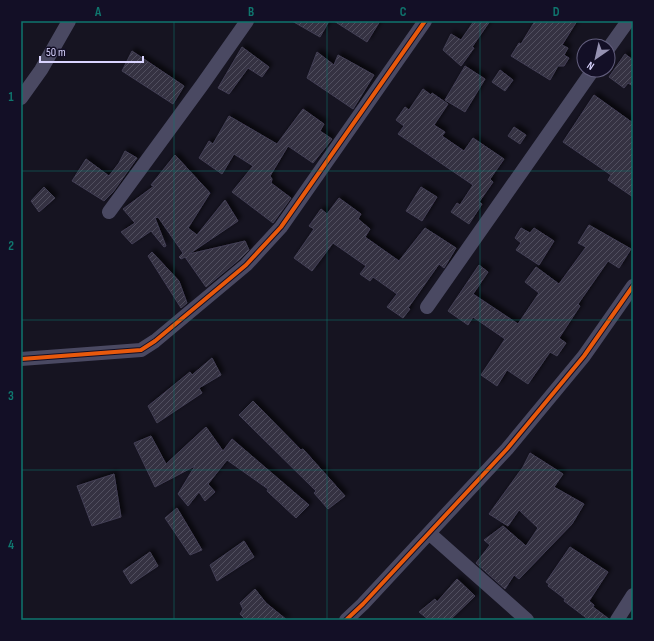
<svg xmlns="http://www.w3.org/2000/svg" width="654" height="641" viewBox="0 0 654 641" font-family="'Sofia Sans Condensed',sans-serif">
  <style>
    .building { fill: url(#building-hatch); stroke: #433f54; filter: url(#shadow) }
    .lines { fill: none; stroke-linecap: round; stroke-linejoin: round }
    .street { stroke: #4a4962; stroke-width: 14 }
    .cycleway-casing { stroke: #130f26; stroke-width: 6 }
    .cycleway { stroke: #e8590c; stroke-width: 4 }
    .grid { fill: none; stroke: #0f766e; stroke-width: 1; stroke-opacity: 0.55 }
    .neatline { fill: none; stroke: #0f766e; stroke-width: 1.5 }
    .grid-label { font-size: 13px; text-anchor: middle; font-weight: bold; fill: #0f766e }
  </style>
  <defs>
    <pattern id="building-hatch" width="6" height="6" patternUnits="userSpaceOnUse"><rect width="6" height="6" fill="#343243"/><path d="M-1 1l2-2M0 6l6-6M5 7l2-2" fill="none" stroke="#514f5f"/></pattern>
    <filter id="shadow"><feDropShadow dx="3.5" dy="-3.5" stdDeviation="2" flood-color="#0009"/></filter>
  </defs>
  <rect width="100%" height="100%" fill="#161421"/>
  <path class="building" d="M292,21H329L320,37Z
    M334,21H380L367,42Z
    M474,21H490L472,47L474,48L461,66L443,50L451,34L461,40Z
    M535,21H577L562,45L568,48L564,55L569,58L564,66H558L550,80L511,56L519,43L521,44Z
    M242,47L269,67L262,77L248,68L229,94L218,88Z
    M132,51L184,86L173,104L122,71Z
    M317,52L334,65L338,55L374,75L353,109L307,78Z
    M625,54L633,60V86L628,83L624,88L609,77Z
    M465,66L485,79L465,112L445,100Z
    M500,70L513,80L505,91L492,82Z
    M423,89L431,95L432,93L448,104L434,125L445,132L442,136L464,151L473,138L504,159L490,179L493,182L479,202L482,204L469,224L451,212L457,203L460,205L473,185L398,134L404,126L396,120L405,107L409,110Z
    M594,95L633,123V197L608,180L611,175L563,142Z
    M303,109L324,124L320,131L332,139L313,163L288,146L270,176L272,179L271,183L291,198L273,223L232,192L253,166L234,154L222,174L199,158L209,141L213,144L229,116L277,144Z
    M514,127L526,135L520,144L508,136Z
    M125,151L137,158L113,192L104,201L72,181L86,159L109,176L119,163Z
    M175,155L210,193L188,228L197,235L225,200L238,221L189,254L245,241L249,250L240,259L206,287L185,257L181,259L179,257L183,253L158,217L155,218L166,246L164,247L151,231L132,244L121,232L135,223L123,209L154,186L151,185Z
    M44,187L55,198L39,212L31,201Z
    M421,187L437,197L422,221L406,211Z
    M339,198L361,214L358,219L370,229L365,237L399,261L425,228L456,248L444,268L439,264L408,308L410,309L403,318L387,307L397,294L373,277L370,281L360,274L366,266L333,243L312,271L294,258L314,229L309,226L321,209L327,214Z
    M589,225L631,249L619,268L608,261L578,304L580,306L559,338L566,343L557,356L550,352L528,384L507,370L497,386L481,375L505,339L473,317L468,325L448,311L479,265L488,272L473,294L518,324L539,293L525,282L536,267L559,284L586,247L578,243Z
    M521,228L530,233L534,228L554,241L539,265L516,250L521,243L515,238Z
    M152,252L179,281L187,303L181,308L148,256Z
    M212,358L221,375L199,388L202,393L157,423L148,406L190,372L192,375Z
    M253,401L301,450L303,449L345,496L328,509L314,493L316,491L239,415Z
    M206,427L223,451L232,439L309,505L296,518L267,491L268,489L227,460L208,484L215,492L205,501L199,492L188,506L178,494L195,466L155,487L134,443L151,436L166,464Z
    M530,453L563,474L554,487L584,504L572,524L519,579L514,575L505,589L476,563L490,545L484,540L503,526L526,546L538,528L519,510L508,526L489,514L523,467Z
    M114,474L121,517L92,526L77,486Z
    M177,508L202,550L190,555L165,518Z
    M244,541L254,557L217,581L210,565Z
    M570,547L608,572L589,601L594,605L593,607L609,619V620H589L564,601L565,599L548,586L549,584L546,582Z
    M150,552L158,566L131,584L123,571Z
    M457,579L475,596L450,620H429L419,612L435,599L437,602Z
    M255,589L266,603L287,620H246L240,614L243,609L240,603Z"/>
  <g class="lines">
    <path class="street" d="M608,49L628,21
      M21,98L41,70L69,21
      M109,212L202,85L247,21
      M427,307L593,70
      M21,359L141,350L155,341L246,265L281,227L425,21
      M429,533L527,620
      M346,620L363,604L507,449L584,356L633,286
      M617,620L633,595"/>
    <g class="cycleway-casing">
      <path id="cycleway" d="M21,359L141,350L155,341L246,265L281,227L425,21
        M346,620L363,604L507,449L584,356L633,286"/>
    </g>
    <use href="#cycleway" class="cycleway"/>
  </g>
  <path class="grid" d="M174,21V620M327,21V620M480,21V620M21,171H633M21,320H633M21,470H633"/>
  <rect width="654" height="641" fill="none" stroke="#130f26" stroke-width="44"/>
  <g transform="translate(596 58) rotate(214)"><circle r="19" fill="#130f26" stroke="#625e7d"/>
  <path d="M0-3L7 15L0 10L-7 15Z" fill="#9591b1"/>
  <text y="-6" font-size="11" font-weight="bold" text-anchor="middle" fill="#d9d4ff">N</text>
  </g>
  <path d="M40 56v6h103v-6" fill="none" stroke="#d9d4ff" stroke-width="2"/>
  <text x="46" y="56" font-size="12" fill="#d9d4ff" stroke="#130f26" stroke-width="3" paint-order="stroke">50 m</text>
  <rect x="22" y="22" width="610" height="597" class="neatline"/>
  <g class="grid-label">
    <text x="98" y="16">A</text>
    <text x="251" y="16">B</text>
    <text x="403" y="16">C</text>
    <text x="556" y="16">D</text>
    <text x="11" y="101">1</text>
    <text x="11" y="250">2</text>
    <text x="11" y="400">3</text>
    <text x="11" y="549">4</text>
  </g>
</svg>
